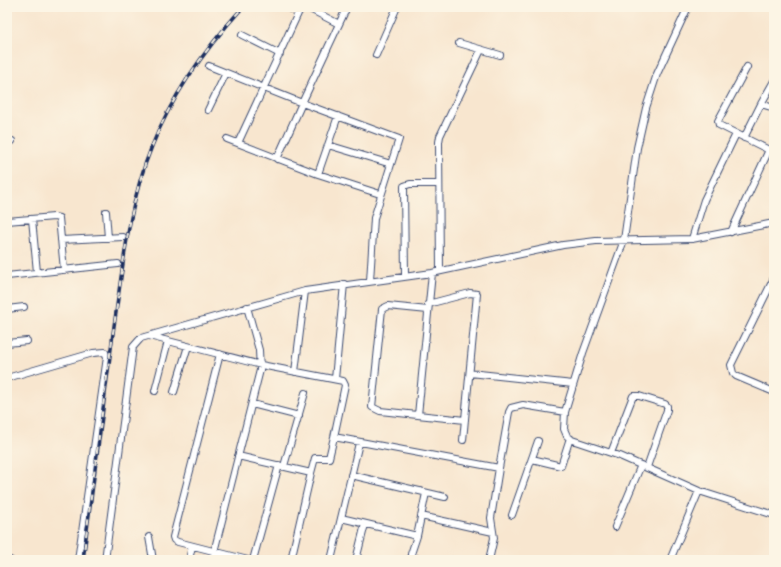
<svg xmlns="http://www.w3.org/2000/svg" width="781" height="567" viewBox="0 0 781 567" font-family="'Patrick Hand',sans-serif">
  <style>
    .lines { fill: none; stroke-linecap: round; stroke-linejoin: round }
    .minor-casing { stroke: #3c4a6f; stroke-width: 8 }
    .minor { stroke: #fff; stroke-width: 6 }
    .rail-casing { stroke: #1b2f5e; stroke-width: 3.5 }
    .rail { stroke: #fcf5e5; stroke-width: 2; stroke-dasharray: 6; stroke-linecap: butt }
  </style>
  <rect width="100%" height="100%" fill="#fcf5e5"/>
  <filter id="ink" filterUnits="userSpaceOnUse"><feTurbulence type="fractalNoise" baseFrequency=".025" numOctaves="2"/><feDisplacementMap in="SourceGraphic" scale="8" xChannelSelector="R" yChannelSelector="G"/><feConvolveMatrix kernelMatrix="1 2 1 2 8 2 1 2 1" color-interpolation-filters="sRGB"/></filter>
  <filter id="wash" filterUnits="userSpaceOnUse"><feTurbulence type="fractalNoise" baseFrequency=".012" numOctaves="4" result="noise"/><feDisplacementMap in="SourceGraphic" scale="16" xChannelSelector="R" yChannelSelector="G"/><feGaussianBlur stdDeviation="0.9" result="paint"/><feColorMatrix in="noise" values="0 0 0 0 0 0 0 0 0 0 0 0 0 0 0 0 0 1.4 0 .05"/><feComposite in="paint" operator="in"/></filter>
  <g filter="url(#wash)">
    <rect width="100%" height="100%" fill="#f8e6cf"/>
  </g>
  <g filter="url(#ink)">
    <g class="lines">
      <g class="minor-casing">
        <path id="minor" d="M287,7L299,12
          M306,7L339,24
          M347,7L302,103L399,139L374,218L370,281
          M688,7L657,74L646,108L637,148L624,240L583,353L565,412L564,429L567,436L572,440L620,456L699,491L774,515
          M242,35L280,54
          M459,43L500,55
          M376,55L397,7
          M209,66L302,103L277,159
          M761,104L774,81
          M208,110L226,73
          M744,138L761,104L774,108
          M227,139L318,174L380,194
          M7,141H12
          M238,143L301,7
          M328,145L391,164
          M318,174L338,116
          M106,212L108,238
          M32,219L37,272
          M7,221L54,217L59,218L64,270
          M731,232L768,152L767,149L719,125L718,121L747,67
          M692,239L704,200L736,134
          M61,240L123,237
          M440,271L439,142L440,136L481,50
          M7,276L118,264
          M405,276L404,186L410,184H438
          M774,278L731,365L733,373L736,376L774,392
          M428,304L470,293L477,294L463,440
          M7,309L24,307
          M428,310L388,306L382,309L372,407L380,411L465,420
          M149,336L261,365L343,381L345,385L334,437
          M7,343L27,341
          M220,354L173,537L174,540L178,542L248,560
          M295,372L305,291
          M470,373L573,384
          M7,378L93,353L105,352L107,357L78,560
          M335,379L344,284
          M155,391L168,341
          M174,392L188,346
          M252,404L299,416
          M418,415L432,273
          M611,453L633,396H639L665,404L667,406V410L647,467
          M238,456L311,473L315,458H329L334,437L499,468L509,412L511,408L523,405L565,412
          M532,459L561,466L570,438
          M284,466L305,393
          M351,475L445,497
          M512,515L538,441
          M421,516L493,532
          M341,518L417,536L426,493
          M615,527L641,465
          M417,536L411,554L412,557L423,560
          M149,537L153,560
          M7,559L10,560
          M105,560L133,347L141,338L305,291L432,273L563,245L596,241L692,239L774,223
          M189,560L192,546
          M212,560L260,370L259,350L247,307
          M253,560L279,465
          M291,560L311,473
          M331,560L359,443
          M356,560L365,524
          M489,560L494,538L491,518L499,468
          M670,560L699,491"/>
      </g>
      <use href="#minor" class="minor"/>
      <g class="rail-casing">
        <path id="rail" d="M83,560C93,482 103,404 114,326C123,266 129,202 152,146C172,95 206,48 243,7"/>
      </g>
      <use href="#rail" class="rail"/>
    </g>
  </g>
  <rect width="781" height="567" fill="none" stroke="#fcf5e5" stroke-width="24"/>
</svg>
